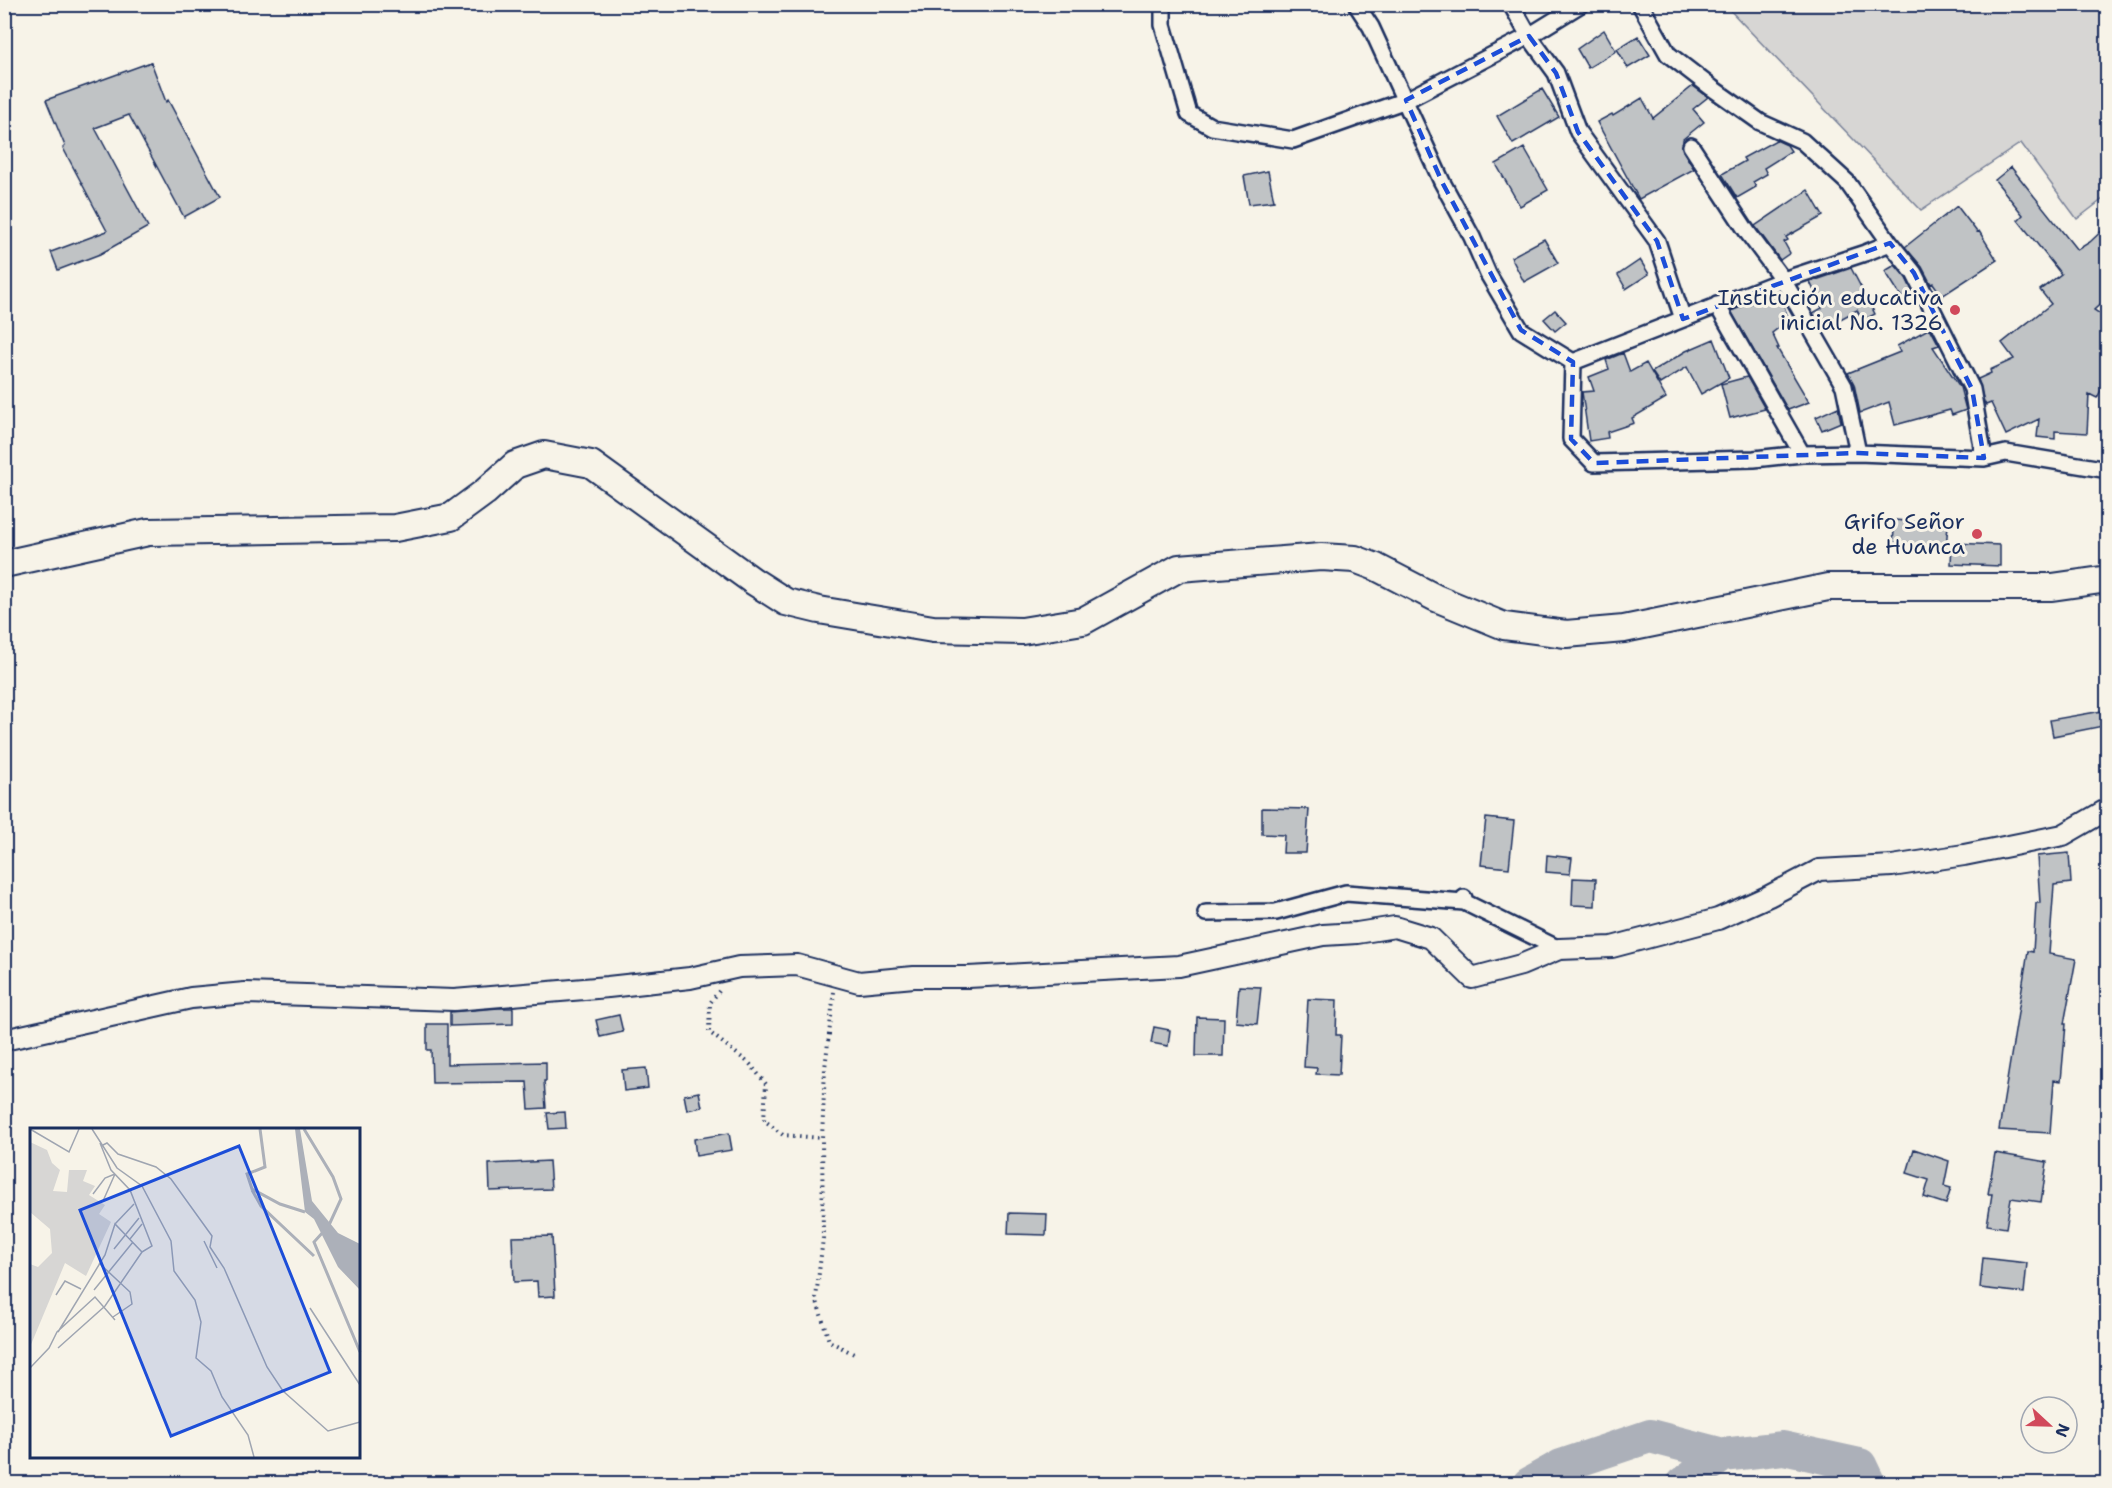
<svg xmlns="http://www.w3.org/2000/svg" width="2112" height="1488" viewBox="0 0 2112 1488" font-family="'Shantell Sans',sans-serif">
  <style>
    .green { fill: #d7d6d4; stroke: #798299; stroke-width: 1.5 }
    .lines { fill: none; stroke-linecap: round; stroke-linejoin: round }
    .river { stroke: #acb0b9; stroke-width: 34 }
    .building { fill: #c0c3c5; stroke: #1b2f5e; stroke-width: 1.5 }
    .minor-casing { stroke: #1b2f5e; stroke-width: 20 }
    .tertiary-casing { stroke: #1b2f5e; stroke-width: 24 }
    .trunk-casing { stroke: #1b2f5e; stroke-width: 30 }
    .path { stroke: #1b2f5e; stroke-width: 4; stroke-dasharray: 1.5 4.5; stroke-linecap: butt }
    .minor { stroke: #f7f3e8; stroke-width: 15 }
    .tertiary { stroke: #f7f3e8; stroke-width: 20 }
    .trunk { stroke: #f7f3e8; stroke-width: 26 }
    .marked { fill: none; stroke: #1d4ed8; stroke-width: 4.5; stroke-dasharray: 12 8; stroke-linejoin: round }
    .poi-dot { fill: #d1495b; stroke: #f7f3e8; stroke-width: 2 }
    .labels { text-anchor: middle; stroke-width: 6; stroke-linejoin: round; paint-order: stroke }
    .poi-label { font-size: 22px; fill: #1b2f5e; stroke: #f7f3e8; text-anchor: end }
    .inset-river { fill: none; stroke: #acb0b9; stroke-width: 3 }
    .inset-road { fill: none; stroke: #9fa5b1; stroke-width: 1.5 }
    .view { fill: #1d4ed8; fill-opacity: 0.15; stroke: #1d4ed8; stroke-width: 3 }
    .inset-edge { fill: none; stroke: #1b2f5e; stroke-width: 3 }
  </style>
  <rect width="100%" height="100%" fill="#f7f3e8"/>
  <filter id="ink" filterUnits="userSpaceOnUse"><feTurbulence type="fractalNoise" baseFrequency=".0167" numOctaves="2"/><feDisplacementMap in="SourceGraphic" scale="12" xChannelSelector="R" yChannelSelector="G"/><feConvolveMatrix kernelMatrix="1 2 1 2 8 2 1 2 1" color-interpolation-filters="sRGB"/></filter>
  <g filter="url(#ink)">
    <path class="green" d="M1725,5H2107V196L2077,219L2021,143L1921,210Z"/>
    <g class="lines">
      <path class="river" d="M1529,1484L1561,1466L1650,1436L1723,1455
        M1683,1484L1723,1455L1783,1448L1860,1465L1869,1484"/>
    </g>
    <path class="building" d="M1604,30L1616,51L1588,68L1577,49Z
      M1638,36L1650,55L1628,68L1617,49Z
      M151,62L166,102L168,100L220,197L184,217L129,115L95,128L148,227L100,254L58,270L51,252L107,231L63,148L65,146L46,100Z
      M1693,86L1708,97L1693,109L1704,122L1683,139V151L1694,169L1639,199L1597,122L1612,114L1613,116L1642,98L1653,118Z
      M1542,89L1559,117L1513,144L1497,116Z
      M1776,140L1787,145L1791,151L1764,168L1767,174L1753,182L1756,187L1737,198L1722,174L1745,161L1743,158Z
      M1524,148L1548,190L1520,206L1496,164Z
      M2011,167L2077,250L2090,242L2108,225V297L2094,310L2108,319V377L2097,398L2089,394L2087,433L2055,431V439L2037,437L2039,419L2006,435L1991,403L1986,405L1984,402L1978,379L1991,373L1990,370L2014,359L2002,343L2051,304L2040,290L2061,274L2018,220L2023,215L1995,180Z
      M1268,171L1274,201L1249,204L1244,176Z
      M1808,190L1823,216L1786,237L1788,240L1784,242L1790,253L1780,260L1755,226Z
      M1957,206L1977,232L1979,231L1997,260L1942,296L1933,283L1931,284L1922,267L1905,247Z
      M1544,239L1558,263L1524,282L1511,257Z
      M1640,260L1649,274L1626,289L1618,275Z
      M1895,265L1906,278L1914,295L1904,301L1885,271Z
      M1851,268L1875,314L1862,321L1857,310L1822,329L1813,313L1822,308L1810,282Z
      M1779,292L1789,320L1772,333L1779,348H1777L1809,402L1788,410L1731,311Z
      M1555,310L1566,322L1555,331L1544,319Z
      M1930,328L1939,345L1933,347L1960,387L1966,410L1952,415L1950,410L1895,425L1889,402L1860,413L1854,384L1848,373L1900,352L1897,346Z
      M1714,339L1729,378L1701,394L1687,367L1660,384L1652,372L1686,351Z
      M1623,353L1630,372L1646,363L1666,398L1632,418L1634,423L1607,432L1608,438L1589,441L1582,392L1594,391L1589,377L1609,369L1606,360Z
      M1747,377L1765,409L1730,418L1721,384Z
      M1838,407L1841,422L1822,430L1816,417Z
      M1895,520L1948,525L1946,547L1893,542Z
      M1952,543L2000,545V566L1951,564Z
      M2108,710V725L2053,736L2050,720Z
      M1262,808L1309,809L1306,853H1283L1284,835L1262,834Z
      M1486,818L1514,821L1509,868L1481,865Z
      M2069,853L2071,883L2054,885L2049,954L2076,959L2064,1024H2066L2061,1081L2054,1080L2050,1133L1999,1130L2028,951L2033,952L2036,903H2040L2037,856Z
      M1547,855L1572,858L1570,874L1546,872Z
      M1573,878L1596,879L1595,906L1572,905Z
      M1239,986L1261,987L1257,1024L1236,1022Z
      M1308,999L1337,1000L1336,1035H1341L1339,1075L1316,1074L1317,1068L1304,1067Z
      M498,1008H513V1024L450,1026V1012Z
      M619,1015L623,1032L600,1037L596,1020Z
      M1197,1017L1224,1018L1223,1056H1196Z
      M427,1024H447V1064L546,1062V1081H544L546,1108L529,1109L527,1082L432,1083L431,1050H427Z
      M1154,1027L1170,1030L1168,1046L1151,1043Z
      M646,1068L648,1088L624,1091L622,1070Z
      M699,1092L702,1107L687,1110L684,1095Z
      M565,1112L566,1128L549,1129L547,1113Z
      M729,1133L732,1150L696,1156L694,1139Z
      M1914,1149L1949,1161L1944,1186L1951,1188L1946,1204L1924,1197L1929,1180L1907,1173Z
      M1995,1153L2047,1162L2041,1202L2011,1198L2006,1228L1987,1225L1992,1194H1988Z
      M549,1161L551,1189L490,1191L489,1164Z
      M1009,1213L1047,1214L1046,1235L1008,1234Z
      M552,1236L555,1296L538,1297L537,1281L514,1282L512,1237Z
      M1983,1258L2027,1263L2024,1293L1980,1288Z"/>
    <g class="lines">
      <g class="minor-casing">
        <path id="minor" d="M1163,4V25L1189,114L1212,127L1293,140L1406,100L1529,36L1581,4
          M1356,4L1371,27L1442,182L1472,237L1488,274L1521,330L1573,362
          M1511,4L1529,36L1556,73L1578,132L1657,241L1683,319
          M1640,4L1668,54L1712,88L1760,122L1802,141L1847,182L1890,243L1865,253L1783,280L1573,362L1571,439L1594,463L1754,459L1802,454L1858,453L1984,458L2006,453L2108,470
          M1691,146L1748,233L1783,280L1844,386L1858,453
          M1890,243L1914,273L1972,389L1984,458
          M1717,305L1802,454
          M1464,898V902L1559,949
          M1206,913L1276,912L1346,893L1464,902"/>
      </g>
      <g class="tertiary-casing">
        <path id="tertiary" d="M4,1040L191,998L245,993L454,1000L608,987L690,978L739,967L797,965L859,982L914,977H968L1179,966L1323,935L1357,933L1395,927L1431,938L1472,978L1521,965L1559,949L1612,947L1718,919L1769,896L1819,870L1892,866L1964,855L2063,835L2108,809"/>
      </g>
      <g class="trunk-casing">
        <path id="trunk" d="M4,564L148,532L395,528L451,517L485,492L515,465L544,455L591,464L753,581L786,602L819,610L933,629L1022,631L1083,621L1179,568L1321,557L1355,559L1376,567L1436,598L1504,626L1566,634L1624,629L1828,587H2052L2108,579"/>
      </g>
      <path class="path" d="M719,991L710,1003L709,1032L750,1064L766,1084L764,1120L783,1135L822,1138
        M834,992L825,1068L822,1138L823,1238L816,1298L829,1341L854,1354"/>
      <use href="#minor" class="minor"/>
      <use href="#tertiary" class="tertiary"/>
      <use href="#trunk" class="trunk"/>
    </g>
  </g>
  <path class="marked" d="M1529,36L1556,73L1578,132L1657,241L1683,319L1890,243L1914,273L1972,389L1984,458L1858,453L1594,463L1571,439L1573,362L1521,330L1442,182L1406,100Z"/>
  <g class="poi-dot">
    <circle cx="1955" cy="310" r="6"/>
    <circle cx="1977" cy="534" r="6"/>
  </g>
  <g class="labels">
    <g class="poi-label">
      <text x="1943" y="305">Institución educativa<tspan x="1943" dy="25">inicial No. 1326</tspan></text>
      <text x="1965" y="529">Grifo Señor<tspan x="1965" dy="25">de Huanca</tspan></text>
    </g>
  </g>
  <g transform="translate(30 1128)">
    <rect width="330" height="330" fill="#f7f3e8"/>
    <path d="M0,14L17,22L22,35L30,42L23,63L37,64L39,42H57L53,53L65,58L59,67L75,77L69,86L81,94L56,148L35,135L0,219V136L8,139L22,125L20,101L0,84Z" fill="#d7d6d4"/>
    <path d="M265,1H270L282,73L308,105L330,116V162L308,139L284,91L275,84Z" fill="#acb0b9"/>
    <path class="inset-river" d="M230,1L235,39L217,46L222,61L250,76L275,84M274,1L303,49L311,71L299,97M222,62L231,78L284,128M294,103L284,114L330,224"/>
    <path class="inset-road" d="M0,1L39,24L49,1M62,1L87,40L112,58L141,113L144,143L165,172L171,194L166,230L181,243L192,269L218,307L224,329M73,17L77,15L88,26L126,39L141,51L182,108L180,119L194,140L237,239L253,263L298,303L330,294M63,66L75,50L85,46M73,73L85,46M85,96L104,76M100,111L112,96M174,113L187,140M84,121L109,90M69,135L100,164L102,176L83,189M64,162L103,114M26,167L35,153L51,161M280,180L330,257M28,204L75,127L85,96L112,124L122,118L100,62L81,42L70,15M28,220L75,178L112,124M0,240L19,220L27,204L65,169L85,192"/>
    <path class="view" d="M209,18L300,244L141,308L50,82Z"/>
    <rect width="330" height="330" class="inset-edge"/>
  </g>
  <rect width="2112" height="1488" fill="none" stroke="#f7f3e8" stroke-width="24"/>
  <rect x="12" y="12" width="2088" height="1464" fill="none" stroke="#1b2f5e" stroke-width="2" filter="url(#ink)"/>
  <g transform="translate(2049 1425) rotate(112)"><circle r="28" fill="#f7f3e8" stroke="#9fa5b1" stroke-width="1.5"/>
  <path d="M0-4.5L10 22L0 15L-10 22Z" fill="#d1495b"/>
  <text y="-9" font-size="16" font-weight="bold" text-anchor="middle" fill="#1b2f5e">N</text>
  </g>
</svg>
